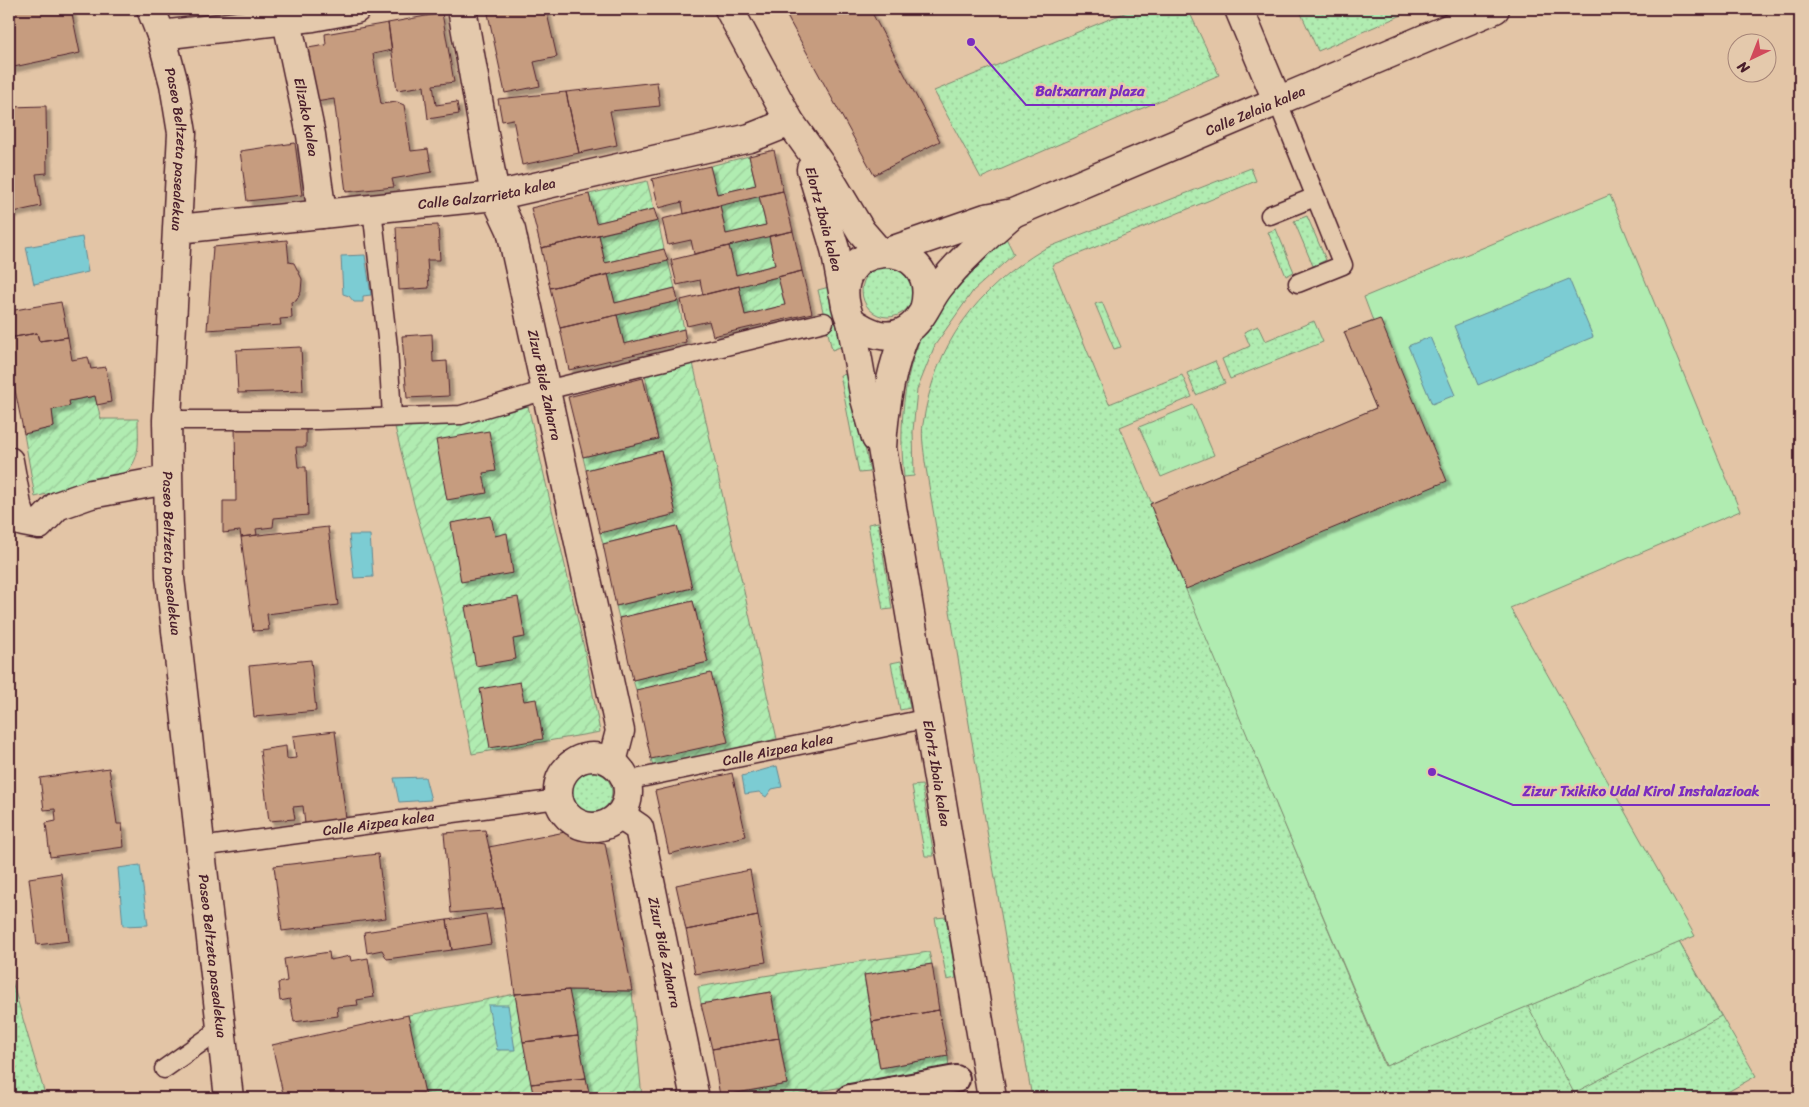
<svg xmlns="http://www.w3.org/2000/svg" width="1809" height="1107" viewBox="0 0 1809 1107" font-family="Sriracha,sans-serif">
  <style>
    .grass { fill: url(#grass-dots); stroke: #7d866e }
    .park { fill: url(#park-tufts); stroke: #7d866e }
    .garden { fill: url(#garden-furrows); stroke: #7d866e }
    .pitch { fill: #b0ecb1; stroke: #7d866e }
    .water { fill: #7bccd3; stroke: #678790 }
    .building { fill: #c69c7f; stroke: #4a1f2b; filter: url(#shadow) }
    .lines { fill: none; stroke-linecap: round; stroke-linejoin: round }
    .service-casing { stroke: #4a1f2b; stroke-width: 21 }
    .pedestrian-casing { stroke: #4a1f2b; stroke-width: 30 }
    .minor-casing { stroke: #4a1f2b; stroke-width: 31 }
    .tertiary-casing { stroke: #4a1f2b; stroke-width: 31 }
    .service { stroke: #e4c9ac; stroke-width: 18 }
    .pedestrian { stroke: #e4c9ac; stroke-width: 26 }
    .minor { stroke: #e4c9ac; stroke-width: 28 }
    .tertiary { stroke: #e4c9ac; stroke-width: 28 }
    .labels { text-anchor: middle; stroke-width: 5; stroke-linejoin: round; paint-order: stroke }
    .street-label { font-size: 14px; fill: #4a1f2b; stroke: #e4c9ac }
    .leader { fill: none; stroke: #7b2cbf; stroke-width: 2 }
    .callout-dot { fill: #7b2cbf; stroke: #e4c9ac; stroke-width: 2 }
    .callout-label { font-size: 15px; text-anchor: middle; font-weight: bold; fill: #7b2cbf; stroke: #e4c9ac; stroke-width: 5; stroke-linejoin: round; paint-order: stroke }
  </style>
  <defs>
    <pattern id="grass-dots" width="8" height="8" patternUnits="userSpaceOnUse" patternTransform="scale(1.25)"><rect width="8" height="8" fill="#b0ecb1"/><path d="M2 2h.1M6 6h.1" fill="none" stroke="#99ca98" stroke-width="1.8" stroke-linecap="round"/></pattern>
    <pattern id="park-tufts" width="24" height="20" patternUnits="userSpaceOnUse" patternTransform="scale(1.25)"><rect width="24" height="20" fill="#b0ecb1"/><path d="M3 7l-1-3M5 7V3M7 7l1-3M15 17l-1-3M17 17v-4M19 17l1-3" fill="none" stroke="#99ca98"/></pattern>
    <pattern id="garden-furrows" width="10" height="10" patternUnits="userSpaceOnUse" patternTransform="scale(1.25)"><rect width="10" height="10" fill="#b0ecb1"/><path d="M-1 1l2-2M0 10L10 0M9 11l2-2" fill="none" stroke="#99ca98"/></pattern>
    <filter id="shadow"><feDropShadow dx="4.5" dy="4.5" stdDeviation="1" flood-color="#0004"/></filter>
  </defs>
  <rect width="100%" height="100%" fill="#e3c5a6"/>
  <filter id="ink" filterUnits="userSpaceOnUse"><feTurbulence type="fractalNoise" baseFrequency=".02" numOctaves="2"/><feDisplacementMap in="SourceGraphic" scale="10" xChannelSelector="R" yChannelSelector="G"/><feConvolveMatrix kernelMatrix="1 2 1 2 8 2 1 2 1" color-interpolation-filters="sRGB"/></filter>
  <g filter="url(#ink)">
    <path class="grass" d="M1134,9H1188L1219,75L981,178L934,91Z
      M1299,9H1416L1318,51Z
      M1251,168L1256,181L1052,265L1109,404L1182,375L1192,397L1120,427L1385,1066L1679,942L1756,1076L1717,1098H1032L925,462C924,450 921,436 923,424C935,344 976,290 1044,249Z
      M1307,216L1326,260L1313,266L1294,221Z
      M1276,229L1294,272L1286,276L1268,232Z
      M1005,236L1014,254L973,291L935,345L917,390L913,431L914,476L904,477C897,411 906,343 950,289C967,270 987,253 1005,236Z
      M862 291a26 26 0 1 1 52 0a26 26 0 1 1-52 0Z
      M829,287L843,346L832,350L818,290Z
      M1102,302L1121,347L1114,349L1095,304Z
      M1314,321L1323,342L1230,379L1222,359L1250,346L1244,332L1258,326L1265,341Z
      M1215,361L1225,383L1196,395L1187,373Z
      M850,374L870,472L859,473L840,375Z
      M878,522L892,609L883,610L868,524Z
      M901,661L910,708L900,710L891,663Z
      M572 792a20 20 0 1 1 40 0a20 20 0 1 1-40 0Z
      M922,785L934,856H925L912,786Z
      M946,917L956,978L947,980L935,918Z
      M9,971L46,1098H9Z"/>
    <path class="park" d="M1193,405L1214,455L1161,477L1139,427Z
      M1679,942L1721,1016L1574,1093L1528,1006Z"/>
    <path class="garden" d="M749,156L756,185L717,194L710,166Z
      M647,181L654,209L596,223L589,194Z
      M759,196L766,225L726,234L720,205Z
      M658,221L664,249L605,263L599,235Z
      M769,236L775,265L736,275L729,246Z
      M668,261L675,288L615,303L608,274Z
      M778,277L785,305L745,315L739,286Z
      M678,301L684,329L624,344L617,315Z
      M693,363L777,739L653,767L651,759L710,675L636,690L633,680L708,662L693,601L619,618L616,606L692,588L677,526L603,544L600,533L676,514L661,451L586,470L583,457L658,439L645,375Z
      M95,396L101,419H138C138,441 142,462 122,475L35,497L24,434L54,427L52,410L69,406V401Z
      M528,406L585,652L600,732L472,754L441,597L415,508L394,423L466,419Z
      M929,952L932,964L864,976L880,1068L948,1056L949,1069L778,1098H720V1096L787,1084L771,992L701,1004L698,987L812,968Z
      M569,990L632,991L642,1098H590Z
      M515,994L534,1098H426L408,1015Z"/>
    <path class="pitch" d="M1610,195L1740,511L1510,608L1695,936L1386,1066L1150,504L1376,408L1344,332L1373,321L1364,297Z"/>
    <path class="water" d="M82,237L88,272L34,284L26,247Z
      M365,255L371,295L363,296V302H354L349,296L343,294L341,256Z
      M1569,279L1593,337L1478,385L1454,326Z
      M1430,337L1455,395L1432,404L1408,346Z
      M349,535H370L373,577L354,578Z
      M777,766L782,787L772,789L766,797L759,792L745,794L742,776Z
      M425,777L431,800L399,802L394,778Z
      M140,865L148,925L123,926L118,868Z
      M488,1005H508L515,1050H497Z"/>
    <path class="building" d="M9,9H71L80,53L9,68Z
      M487,9H546L557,57L534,62L540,86L505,93Z
      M783,9H870L940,141L874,175Z
      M442,13L454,82L433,85L436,105L457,102L459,114L428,119L424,86L397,90L388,23Z
      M388,23L392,50L373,54L381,104L397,102L404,105L411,151L428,149L432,172L392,179L394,187L346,192L334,99L316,102L308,48L326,45L325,34Z
      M657,82L660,106L610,111L617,145L579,153L566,92Z
      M566,92L579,153L522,165L513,119L502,121L498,99Z
      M46,106L47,173L36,174L41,206L9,213V107Z
      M295,143L302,195L247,201L240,151Z
      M774,150L783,191L684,214L682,202L659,208L652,179L710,166L717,194L756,185L749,156Z
      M783,191L793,231L694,254L691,240L668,245L662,219L720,205L726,234L766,225L759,196Z
      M589,194L596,223L654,209L658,221L541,248L531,208Z
      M438,225L440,260H427L429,288L399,290L396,227Z
      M793,231L802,271L703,295L700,280L677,285L671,260L729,246L736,275L775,265L769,236Z
      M599,235L605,263L664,249L668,261L550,288L541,248Z
      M287,240L289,262L294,263L302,279L301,292L296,301L291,302L292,318L280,319L281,325L207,330L213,247Z
      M802,271L812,313L713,336L709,321L687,326L681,300L739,286L745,315L785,305L778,277Z
      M608,274L615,303L675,288L678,301L560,328L550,288Z
      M61,302L68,337L39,341L37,333L9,338V311Z
      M617,315L624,344L684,329L686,342L569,370L560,328Z
      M1380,319L1447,481L1186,589L1150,504L1376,408L1344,332Z
      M37,333L39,341L68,337L72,360L88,357L91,369L106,367L111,402L97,405L95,396L69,401L70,406L52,410L54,427L24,434L9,361V338Z
      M432,334L433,362L447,361L449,396L407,398L402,336Z
      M301,347L303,391L238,393L236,350Z
      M643,378L658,439L583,457L568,397Z
      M306,421V447H296L298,467H306L308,515L274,518L273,527L256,529L257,535L241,537L240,531L223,533V501H236L235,424Z
      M489,431L496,471L483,473L487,493L447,500L436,440Z
      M661,451L676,514L600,533L586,470Z
      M491,516L495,536L507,533L513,573L461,582L451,523Z
      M677,526L692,588L616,606L603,544Z
      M328,527L338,605L267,614L269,630L253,631L241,537Z
      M518,597L525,637L513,639L516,659L476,666L465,607Z
      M693,601L708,662L633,680L619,618Z
      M311,660L316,711L254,717L249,666Z
      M711,673L728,742L651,759L636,690Z
      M520,682L524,701L536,699L543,739L490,748L480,689Z
      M335,731L346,819L305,824L303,806L293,807L295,819L269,821L260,750L286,746L287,759L296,758L293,736Z
      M109,768L117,824H122L124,847L50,857L46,823L56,821L55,809L44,810L40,778Z
      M732,773L746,836L669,854L655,791Z
      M485,830L503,908L451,913L444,833Z
      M565,832L580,839L605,843L632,991L569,990L515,994L503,908L489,847Z
      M378,854L386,918L282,931L274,866Z
      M750,870L758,916L686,930L676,885Z
      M61,873L69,941L37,945L29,878Z
      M486,914L491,944L452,950L447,920Z
      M758,916L766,962L695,974L686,930Z
      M447,920L452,950L387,959L382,950L367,953L364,932Z
      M329,952L330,960L350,956L351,961L368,958L374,997L357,1000L358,1005L337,1007L338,1016L294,1022L290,999L280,1001L278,983L287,981L284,959Z
      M932,964L939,1010L872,1022L864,975Z
      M569,990L578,1036L523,1042L515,994Z
      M771,992L779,1038L712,1049L701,1004Z
      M939,1010L948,1056L880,1068L872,1022Z
      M408,1015L426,1098H284L272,1045Z
      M578,1036L586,1078L531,1084L523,1042Z
      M779,1038L787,1084L720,1096L712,1049Z
      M586,1078L590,1098H534L531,1084Z"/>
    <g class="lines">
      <g class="service-casing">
        <g id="service">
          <path d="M1277,100L1343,265L1298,283"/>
          <path d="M372,209L388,347L392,417"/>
          <path d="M1270,215L1315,197"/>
          <path d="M167,420H317L461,415L546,390L824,322"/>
          <path id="s1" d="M626,781L929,718"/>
          <path id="s2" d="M200,847L558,799"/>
          <path d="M164,1069L219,1030"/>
        </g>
      </g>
      <g class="pedestrian-casing">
        <path id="pedestrian" d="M850,1098L956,1079"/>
      </g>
      <g class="minor-casing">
        <g id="minor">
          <path id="s3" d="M462,9L495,196L511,230L620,731L612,762"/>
          <path d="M1239,9L1277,100"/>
          <path id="s4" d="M287,21L311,135L322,214"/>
          <path d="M161,35L313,17L356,9"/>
          <path id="s5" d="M178,229L495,196L750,138L790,122"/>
          <path d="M9,461L17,505L23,522L39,525L57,506L91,494L167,480"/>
          <circle cx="593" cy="792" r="35"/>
          <path id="s6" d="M620,815L639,828L695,1098"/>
        </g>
      </g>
      <g class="tertiary-casing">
        <g id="tertiary">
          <path id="s7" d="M151,9L161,35L174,84L182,133L167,420L170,578L229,1098"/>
          <path d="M729,9L790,122L825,171L861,231L880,253"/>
          <path d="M811,169L835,249L843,292"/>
          <path id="s8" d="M888,252L986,218L1013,213L1495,9"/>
          <path d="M924,310C946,230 814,235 851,321C868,333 887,342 907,330C922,321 928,301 939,287C960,260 986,237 1012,214"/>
          <path d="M851,321L865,399L876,438"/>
          <path id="s9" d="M907,330C891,367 884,407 882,448L992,1098"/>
        </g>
      </g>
      <use href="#service" class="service"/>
      <use href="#pedestrian" class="pedestrian"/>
      <use href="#minor" class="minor"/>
      <use href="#tertiary" class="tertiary"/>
    </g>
  </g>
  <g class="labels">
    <g class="street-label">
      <text dy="5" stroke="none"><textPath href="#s8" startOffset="394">Calle Zelaia kalea</textPath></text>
      <text dy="5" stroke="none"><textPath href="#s4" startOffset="98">Elizako kalea</textPath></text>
      <text dy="5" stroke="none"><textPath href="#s7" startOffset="144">Paseo Beltzeta pasealekua</textPath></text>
      <text dy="5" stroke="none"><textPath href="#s5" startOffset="311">Calle Galzarrieta kalea</textPath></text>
      <text transform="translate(824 219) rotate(75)" y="5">Elortz Ibaia kalea</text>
      <text dy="5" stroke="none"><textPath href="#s3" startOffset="386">Zizur Bide Zaharra</textPath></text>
      <text dy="5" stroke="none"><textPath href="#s7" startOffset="549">Paseo Beltzeta pasealekua</textPath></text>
      <text dy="5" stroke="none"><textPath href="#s1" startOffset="155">Calle Aizpea kalea</textPath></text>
      <text dy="5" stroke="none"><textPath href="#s9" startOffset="451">Elortz Ibaia kalea</textPath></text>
      <text dy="5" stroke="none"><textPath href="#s2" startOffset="180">Calle Aizpea kalea</textPath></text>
      <text dy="5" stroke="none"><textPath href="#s6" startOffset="150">Zizur Bide Zaharra</textPath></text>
      <text dy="5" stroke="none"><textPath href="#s7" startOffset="954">Paseo Beltzeta pasealekua</textPath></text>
    </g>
  </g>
  <path class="leader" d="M971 42L1026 105H1155M1432 772L1513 805H1770"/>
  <g class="callout-dot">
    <circle cx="971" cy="42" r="5"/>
    <circle cx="1432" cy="772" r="5"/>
  </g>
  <g class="callout-label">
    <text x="1090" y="96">Baltxarran plaza</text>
    <text x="1641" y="796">Zizur Txikiko Udal Kirol Instalazioak</text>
  </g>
  <rect width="1809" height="1107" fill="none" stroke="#e4c9ac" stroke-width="30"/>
  <rect x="15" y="15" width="1779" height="1077" fill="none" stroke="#4a1f2b" stroke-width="2" filter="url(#ink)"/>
  <g transform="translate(1752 58) rotate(223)"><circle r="24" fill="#e4c9ac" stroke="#a68578"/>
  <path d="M0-4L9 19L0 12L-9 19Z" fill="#d1495b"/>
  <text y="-8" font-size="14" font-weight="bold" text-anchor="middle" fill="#4a1f2b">N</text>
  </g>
</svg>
